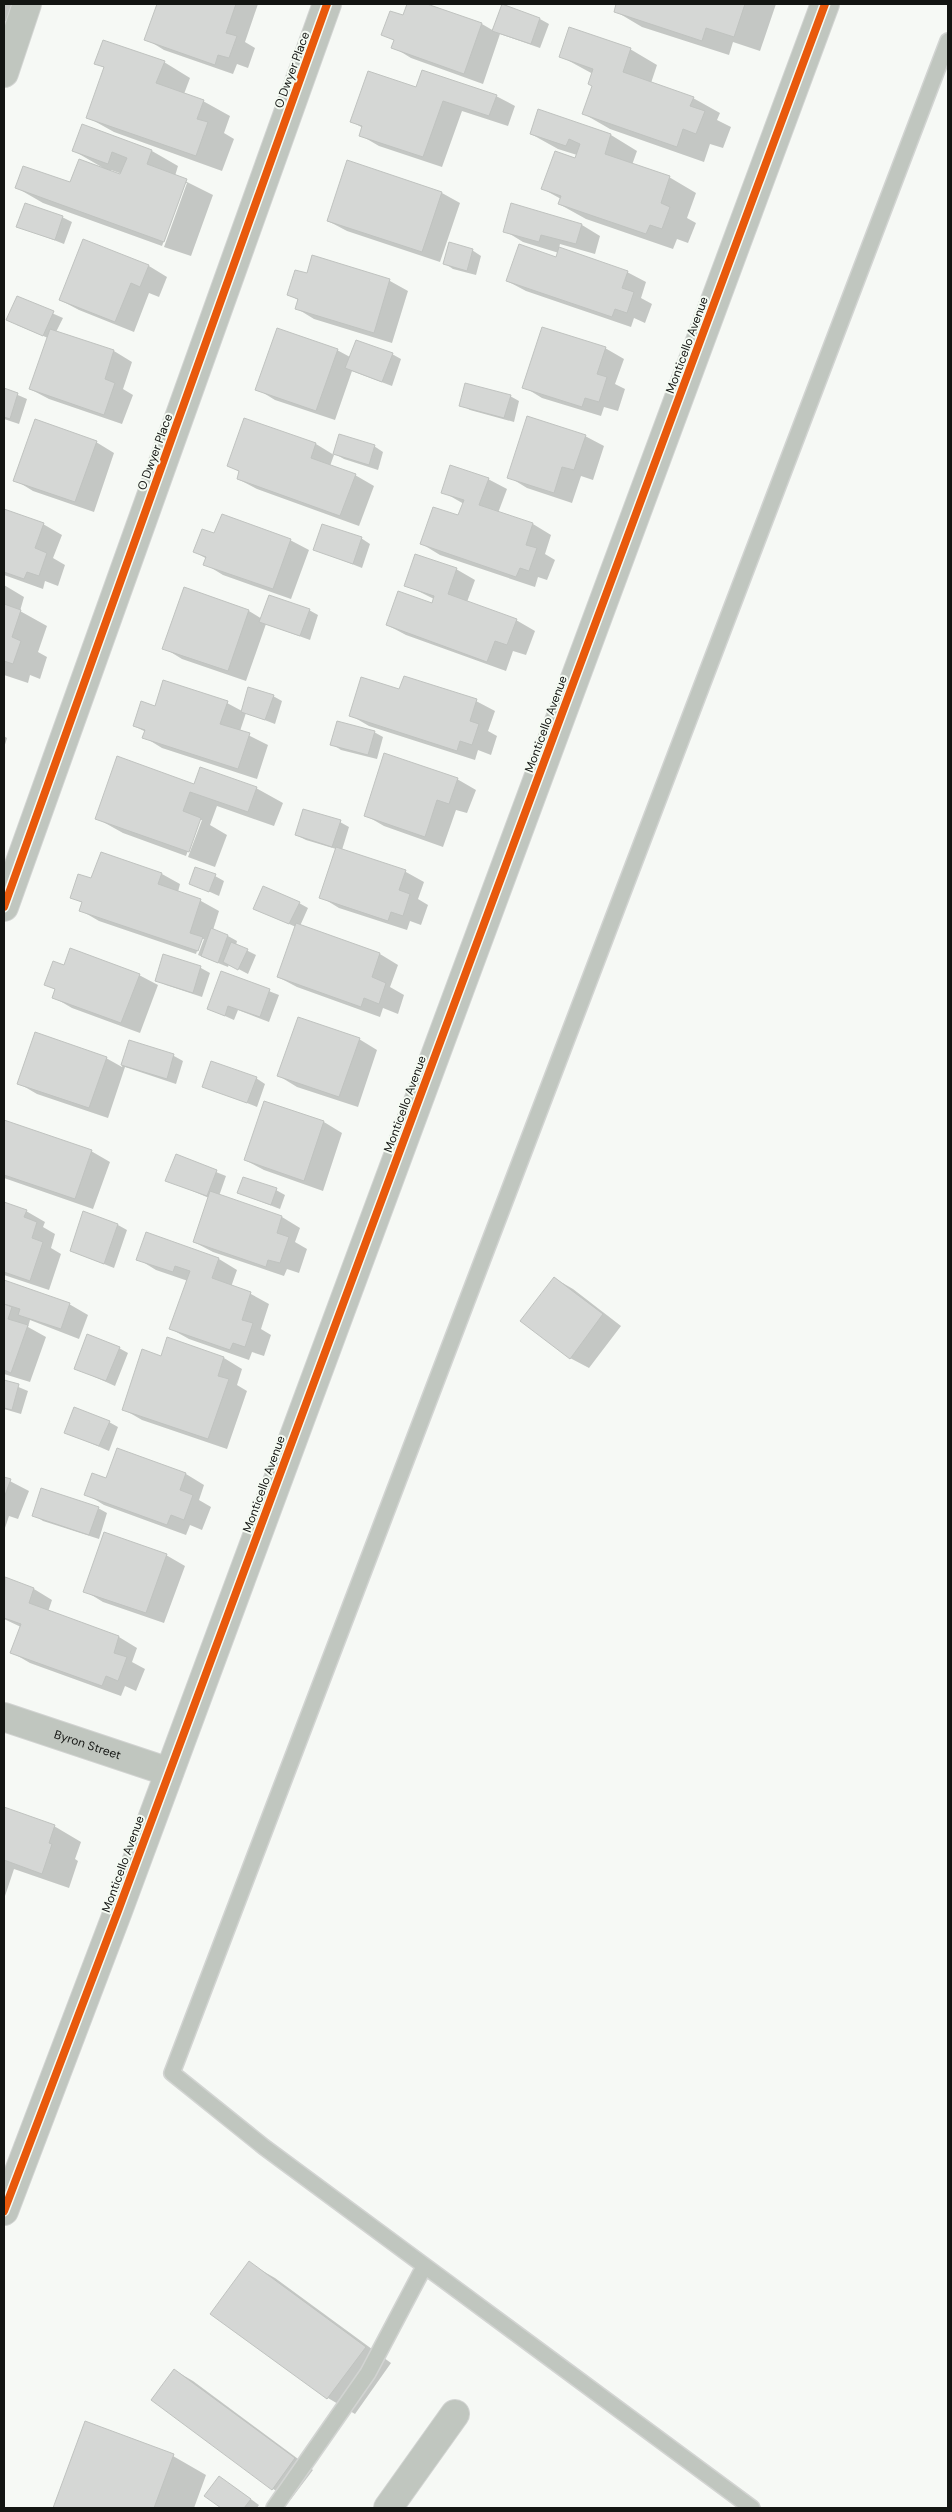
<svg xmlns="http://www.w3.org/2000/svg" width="952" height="2512" viewBox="0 0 952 2512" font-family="'DM Sans',sans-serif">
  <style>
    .shadow { fill: #0003; fill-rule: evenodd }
    .building { fill: #d5d7d5; stroke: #c0c3c0 }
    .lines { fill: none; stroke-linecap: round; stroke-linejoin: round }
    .service-casing { stroke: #d2d4d2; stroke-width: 18 }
    .minor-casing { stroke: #d2d4d2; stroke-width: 30 }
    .service { stroke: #c0c6bf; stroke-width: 15 }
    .minor { stroke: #c0c6bf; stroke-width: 28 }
    .cycleway-casing { stroke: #f5fbf3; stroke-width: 11 }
    .cycleway { stroke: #e8590c; stroke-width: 8 }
    .labels { text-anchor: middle; stroke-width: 4; stroke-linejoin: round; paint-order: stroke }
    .street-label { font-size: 12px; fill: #131512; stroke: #f5fbf3 }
  </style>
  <rect width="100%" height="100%" fill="#f6f9f5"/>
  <path class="shadow" d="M4,4H16L10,23L4,21Z
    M159,4H258L245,42L255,48L248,68L237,64L233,74L164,50L146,39Z
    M408,4H424L482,24L494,31L540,19L549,24L540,48L500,34L483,84L411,58L393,47L395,41L383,34L403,16Z
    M618,4H776L760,51L733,42L729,55L642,27L615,11Z
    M630,49L657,65L651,83L693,98L720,113L717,120L731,127L723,148L710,144L704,162L610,129L584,114L593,86V74L560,56Z
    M164,62L190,78L184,94L203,101L230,116L224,133L234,139L222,171L114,132L87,117L105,68L96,63Z
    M417,89L496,96L515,106L508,126L462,111L442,167L379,146L360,135L363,128L352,122Z
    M539,111L611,135L637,151L632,165L669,177L696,193L687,218L696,223L688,243L677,239L673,249L586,219L559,204L561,199L543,189L575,160L577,155L558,149L531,134Z
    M74,151H152L178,166L175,176L213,195L191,256L164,247L187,183H185L162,246L43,203L17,188L71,184L105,169ZM111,170L122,174L121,176L110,172Z
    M442,193L460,203L440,262L347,231L328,221Z
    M62,217L72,222L64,244L18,226Z
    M582,225L600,236L595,254L560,244L559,248L627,272L646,282L641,298L652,304L645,323L634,318L631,327L526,291L507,281L557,259L559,253L523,242L505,231Z
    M84,241L149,266L167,277L159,297L149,293L134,332L79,310L60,300Z
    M472,250L481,256L476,275L453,269L444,263Z
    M313,257L390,281L408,291L392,343L314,319L296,308L298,300L288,294L308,275Z
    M18,298L63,318L56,332L114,351L132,362L123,389L133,395L122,424L49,399L30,389L48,338L17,325Z
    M605,348L624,359L615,384L625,389L618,411L604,407L601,416L542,398L524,387Z
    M337,350L350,357L392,354L401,359L392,386L352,371L335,420L275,400L257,389Z
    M4,389L27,399L19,424L4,419Z
    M510,396L519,401L514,422L470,410L461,405Z
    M585,436L604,446L593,480L581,476L572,503L527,488L509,477Z
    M96,442L114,453L94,512L33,491L15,480Z
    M316,444L334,455L330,466L355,475L374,486L359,526L257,489L238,479L240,472L229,466Z
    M374,446L383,452L378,470L344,459L335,454Z
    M488,479L507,489L498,513L533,524L551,535L545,554L555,560L547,580L538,577L535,587L440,555L422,544L459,517L464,504L443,492Z
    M4,510L43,524L62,535L53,558L65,565L58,586L45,581L43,589L4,575Z
    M215,535L290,540L309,550L291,599L223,575L205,564L207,559L195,552Z
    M361,538L370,544L362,568L314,549Z
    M456,569L475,580L467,602L516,620L535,631L526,655L513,651L506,671L406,635L387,625L432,605L434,599L406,585Z
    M4,585L24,597L20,611L47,626L38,652L47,657L40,679L30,675L28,683L4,675Z
    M184,589L249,611L262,619L309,610L318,615L310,640L266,624L246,681L182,659L164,648Z
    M400,691L476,701L495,711L488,731L497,736L491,755L478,750L475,760L369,726L350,715Z
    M273,696L282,701L275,724L246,713L240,731L268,745L257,779L162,748L144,737L146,732L134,726L155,707L227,703L242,711Z
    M374,732L383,737L377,759L341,750L332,744Z
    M4,736L7,738L4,748Z
    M457,779L476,790L467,813L456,810L443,847L384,826L365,815Z
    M195,785L256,788L283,803L274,826L217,806L210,825L227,835L215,867L188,857L202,820H199L186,856L123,833L96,818Z
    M340,822L349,827L342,850L406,872L424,882L418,899L428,905L421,925L410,921L407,930L339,908L321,897L336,849L306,840L296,835Z
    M101,853L162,874L180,884L178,892L201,901L219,911L213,930L228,936L237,941L236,945L256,955L248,974L229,964L228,967L198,955L204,939H201L196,954L99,921L80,910L83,903L72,897L92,880Z
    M215,876L224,881L219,896L190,883Z
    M299,903L308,908L300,926L380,954L398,965L390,987L404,995L398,1014L383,1008L380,1017L297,987L278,977L296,927L264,913Z
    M164,956L201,968L210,973L202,997L166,985L156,980Z
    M65,967L139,975L158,985L140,1033L72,1008L53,997L56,990L45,984Z
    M222,973L279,995L269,1022L238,1010L234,1020L209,1009Z
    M359,1039L377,1050L358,1107L297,1087L279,1076Z
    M129,1042L174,1056L183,1061L176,1084L125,1067L108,1118L37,1094L18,1083L106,1058L122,1067Z
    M256,1078L265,1084L257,1107L203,1086Z
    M265,1102L324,1122L342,1133L323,1191L264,1170L245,1160Z
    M5,1122L91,1151L110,1162L93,1209L4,1178Z
    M176,1156L226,1176L219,1196L282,1217L300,1228L295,1242L307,1249L299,1273L287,1269L284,1276L213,1252L194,1242L209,1198L167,1180Z
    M276,1190L285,1195L280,1209L238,1193Z
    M4,1203L26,1211L45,1222L43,1227L55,1234L51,1248L61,1254L49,1290L4,1275Z
    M118,1225L127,1230L114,1268L71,1251Z
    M147,1234L219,1259L237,1270L231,1287L251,1294L269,1304L261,1329L271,1335L264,1356L252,1352L249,1360L189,1339L171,1329L188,1281L156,1270L138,1259Z
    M554,1278L573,1289L621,1326L589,1368L570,1358Z
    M4,1282L69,1304L88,1315L79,1339L30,1320L28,1327L46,1337L30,1382L4,1374Z
    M168,1339L224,1358L242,1369L237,1385L247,1391L227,1449L142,1420L123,1409L162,1357Z
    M119,1348L128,1353L115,1386L75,1368Z
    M4,1381L28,1391L21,1414L4,1409Z
    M109,1422L118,1427L109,1451L65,1432Z
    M118,1450L186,1474L204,1485L199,1500L211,1507L202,1530L190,1525L186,1535L104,1505L86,1494L106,1480Z
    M4,1478L29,1491L18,1519L9,1516L5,1528Z
    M98,1508L107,1513L99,1539L43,1521L34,1515Z
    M166,1555L185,1566L164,1623L103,1602L85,1591Z
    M6,1579L34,1589L52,1600L48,1612L119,1637L137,1648L132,1662L145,1669L136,1691L125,1686L121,1696L30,1663L11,1652L21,1627L4,1619V1585Z
    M4,1809L54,1826L81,1842L75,1859L78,1861L69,1888L14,1869L4,1899Z
    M249,2263L275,2278L391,2363L355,2414L328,2398L212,2314Z
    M174,2370L193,2381L313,2470L291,2499L273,2489Z
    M86,2423L173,2456L206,2475L194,2508H55Z
    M228,2483L259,2505L257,2508H224L206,2496Z"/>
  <path class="building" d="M157,4H236L226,33L237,36L229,58L218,55L215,65L144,40Z
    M407,4H427L482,23L464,74L391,48L394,40L381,35L390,11L403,15Z
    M502,4L540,18L531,44L492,31Z
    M616,4H745L734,37L706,28L702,41L614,12Z
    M569,27L631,48L623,72L694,97L690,106L705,111L696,134L683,129L677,147L582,114L592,86L588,84L593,69L559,57Z
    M103,40L165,61L156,83L204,100L197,119L208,122L196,156L86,118L104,67L94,64Z
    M422,70L497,95L489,116L443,101L423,157L359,136L362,126L350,122L368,71L416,87Z
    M538,109L611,134L605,154L670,176L661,203L670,207L662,229L650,225L646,234L558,204L561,196L541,189L555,151L575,158L580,144L569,139L566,146L530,134Z
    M82,124L152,150L147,164L187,179L164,242L15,188L23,166L70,182L79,159L120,174L127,158L112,152L108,164L72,151Z
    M347,160L442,192L422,252L327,221Z
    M25,203L63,216L55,240L16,227Z
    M511,203L582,224L576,244L541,235L539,242L503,232Z
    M83,239L149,265L140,287L131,283L115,322L59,300Z
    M449,242L473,249L467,271L443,264Z
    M519,244L556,257L559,247L628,271L622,288L634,292L627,313L615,309L612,317L506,281Z
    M312,255L390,279L374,333L295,309L298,299L287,295L295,270L307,273Z
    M17,296L54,311L43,336L6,320Z
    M542,327L606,347L597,374L607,377L599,402L585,398L582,407L522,388Z
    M277,328L338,349L316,411L255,390Z
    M50,329L114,350L105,379L115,383L104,415L29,389Z
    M356,340L393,353L382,382L345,368Z
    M465,383L511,395L504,418L459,406Z
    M4,388L18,393L10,419L4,417Z
    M527,416L586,435L574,470L562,467L554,493L507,478Z
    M244,418L316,443L311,458L356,474L340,516L237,479L239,471L227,466Z
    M35,419L97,441L75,502L13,481Z
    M339,434L375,445L369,465L333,454Z
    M450,465L489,478L479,505L533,523L526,545L537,548L529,571L520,568L516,577L420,544L433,507L458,515L464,500L441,493Z
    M4,509L44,523L35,548L47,553L39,576L27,572L24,579L4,572Z
    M222,514L291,539L273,589L203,565L206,557L193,552L202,529L214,533Z
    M322,524L362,537L353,564L313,550Z
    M415,554L457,568L448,594L517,619L507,645L495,641L487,662L386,625L398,591L432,603L434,596L404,586Z
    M184,587L249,610L228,671L162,649Z
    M269,595L310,609L300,636L259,622Z
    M4,604L21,610L12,637L21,641L13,664L4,661Z
    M404,676L477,699L470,721L479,724L472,745L460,741L457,751L349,716L361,677L399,689Z
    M163,680L228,701L220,724L250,733L238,769L142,738L145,730L133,726L141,701L155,706Z
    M248,687L274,695L265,720L241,712Z
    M337,721L375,731L368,755L330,745Z
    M384,753L458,778L449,804L437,800L425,837L364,816Z
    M117,756L194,784L200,767L257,787L248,812L190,792L183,811L201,818L189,852L95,819Z
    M303,809L341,820L332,847L295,835Z
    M336,847L406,870L399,890L410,894L403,916L391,912L388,921L319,898Z
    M101,852L162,873L158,884L201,899L190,933L203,937L198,951L79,911L82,902L70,898L78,874L91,878Z
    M195,867L216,874L209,892L189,884Z
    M263,886L300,902L289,924L253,909Z
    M296,923L380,953L372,977L386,983L379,1004L364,998L361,1007L277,977Z
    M211,928L228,935L218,963L201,956Z
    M231,942L248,949L238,970L223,962Z
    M70,948L140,974L121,1023L52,998L55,989L44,985L53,961L64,965Z
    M163,954L201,966L193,993L155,981Z
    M221,971L270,989L260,1017L228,1006L225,1016L207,1009Z
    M298,1017L360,1038L339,1097L277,1076Z
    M35,1032L107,1057L89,1108L17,1084Z
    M129,1040L174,1054L167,1079L121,1065Z
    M211,1061L257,1077L247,1103L202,1087Z
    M264,1101L324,1121L304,1181L244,1160Z
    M4,1120L92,1150L75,1199L4,1175Z
    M176,1154L217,1170L207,1196L165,1181Z
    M243,1177L277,1188L271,1205L237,1193Z
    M210,1191L282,1216L277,1233L289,1237L280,1263L268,1260L266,1267L193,1242Z
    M4,1202L27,1210L24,1217L37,1222L32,1238L43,1242L30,1281L4,1272Z
    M83,1211L118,1224L104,1264L70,1251Z
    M146,1232L219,1258L212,1278L251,1292L242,1320L253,1323L245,1347L233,1343L230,1350L169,1329L190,1271L175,1266L173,1272L136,1260Z
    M554,1277L603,1314L570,1359L520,1321Z
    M4,1280L70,1303L61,1329L18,1315L20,1309L4,1304Z
    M4,1304L12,1307L8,1319L28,1325L11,1373L4,1370Z
    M87,1334L120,1347L106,1381L74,1369Z
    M167,1337L224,1357L218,1376L229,1379L208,1439L122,1410L142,1349L161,1356Z
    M4,1380L19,1384L12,1410L4,1408Z
    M74,1407L110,1421L99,1446L64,1433Z
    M117,1448L186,1473L180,1490L193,1495L184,1520L171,1515L167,1525L84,1495L92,1473L106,1478Z
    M4,1477L11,1479L4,1498Z
    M41,1488L99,1507L89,1535L32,1516Z
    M104,1532L167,1554L146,1613L83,1592Z
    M5,1577L34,1588L29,1603L119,1636L114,1653L127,1657L118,1681L106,1676L102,1686L10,1653L21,1624L4,1618Z
    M4,1807L55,1825L49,1843L52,1844L42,1874L4,1860Z
    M249,2261L366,2347L327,2399L210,2314Z
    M174,2369L295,2458L272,2490L151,2400Z
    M85,2421L174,2454L154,2508H53Z
    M219,2476L251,2499L244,2508H221L204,2496Z"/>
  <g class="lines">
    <g class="service-casing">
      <path id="service" d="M274,2508L368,2373L424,2267
        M752,2508L264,2147L172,2073L948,41"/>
    </g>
    <g class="minor-casing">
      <g id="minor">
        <path d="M4,73L27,4"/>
        <path d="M4,907L327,4"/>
        <path id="s1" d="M4,1717L169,1772"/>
        <path d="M4,2211L118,1911L825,4"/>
        <path d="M388,2508L455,2414"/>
      </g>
    </g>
    <use href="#service" class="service"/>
    <use href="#minor" class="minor"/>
    <g class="cycleway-casing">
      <path id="cycleway" d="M4,907L327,4
        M4,2211L118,1911L825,4"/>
    </g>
    <use href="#cycleway" class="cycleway"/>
  </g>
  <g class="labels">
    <g class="street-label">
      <text transform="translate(292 70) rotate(-70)" y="4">O Dwyer Place</text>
      <text transform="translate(687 345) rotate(-70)" y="4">Monticello Avenue</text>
      <text transform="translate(155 452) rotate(-70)" y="4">O Dwyer Place</text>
      <text transform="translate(546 724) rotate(-70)" y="4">Monticello Avenue</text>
      <text transform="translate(405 1104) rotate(-70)" y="4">Monticello Avenue</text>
      <text transform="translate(264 1484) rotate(-70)" y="4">Monticello Avenue</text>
      <text dy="4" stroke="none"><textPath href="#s1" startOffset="88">Byron Street</textPath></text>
      <text transform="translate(123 1864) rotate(-70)" y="4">Monticello Avenue</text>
    </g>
  </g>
  <rect width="952" height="2512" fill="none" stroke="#131512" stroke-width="10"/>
</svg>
